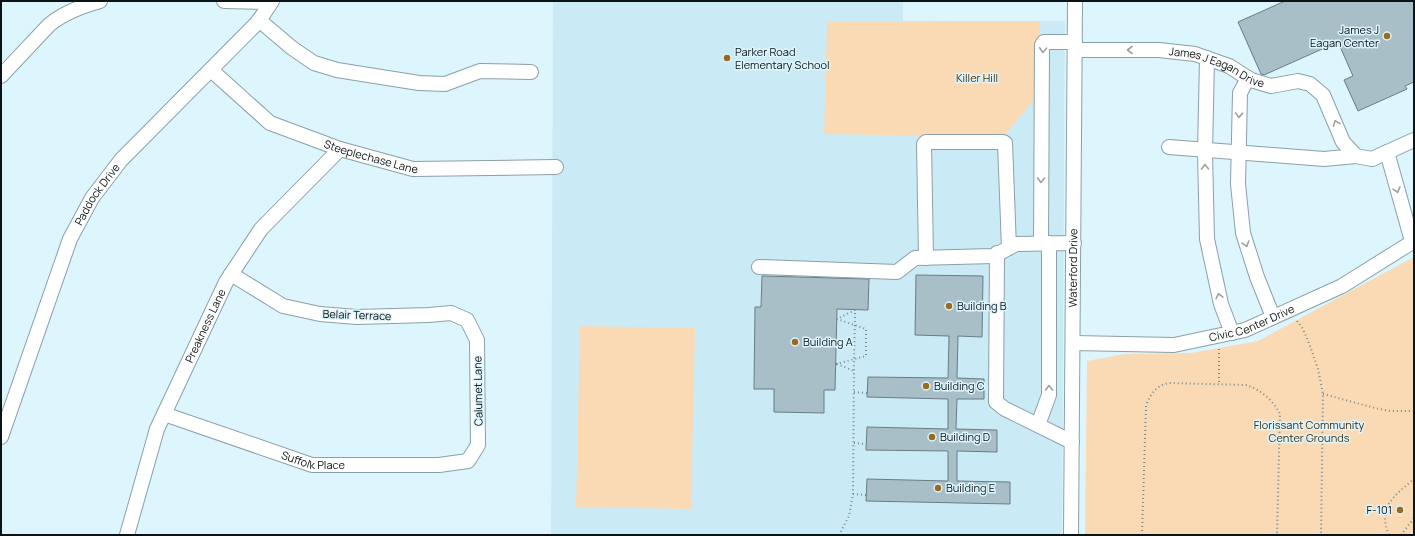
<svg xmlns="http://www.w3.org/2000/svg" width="1415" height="536" viewBox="0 0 1415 536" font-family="Manrope,sans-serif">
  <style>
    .built { fill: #caebf6 }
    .green { fill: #f9dab4 }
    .building { fill: #a8bfc7; stroke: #677d84 }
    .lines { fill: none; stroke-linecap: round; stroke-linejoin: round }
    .minor-casing { stroke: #8aa0a8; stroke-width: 16 }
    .path { stroke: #78898e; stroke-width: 2; stroke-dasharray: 1 3; stroke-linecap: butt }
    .minor { stroke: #fff; stroke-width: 14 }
    .oneway { stroke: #9da1a1 }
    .poi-dot { fill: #9c6a1e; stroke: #ddf5fd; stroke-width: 1.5 }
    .labels { text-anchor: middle; stroke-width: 3; stroke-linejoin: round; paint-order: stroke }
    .poi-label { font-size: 11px; fill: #0a1315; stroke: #ddf5fd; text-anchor: start }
    .street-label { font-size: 11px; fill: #0a1315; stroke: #ddf5fd }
    .park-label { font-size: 11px; fill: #442c08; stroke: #ddf5fd }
  </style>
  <rect width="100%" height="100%" fill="#ddf5fd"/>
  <path class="built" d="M553,1H903V21H1065L1062,535H551Z"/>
  <path class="green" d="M1040,21L1039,94L1003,137L824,134L827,22Z
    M1414,257V535H1085L1087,361L1125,354L1191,353L1258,341Z
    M580,326L695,328L691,509L576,507Z"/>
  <path class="building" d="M1285,1H1414V82L1405,86L1407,89L1358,111L1344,80L1353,76L1338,42L1264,75L1261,74L1238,22Z
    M916,275L983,276L982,337L958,336L957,378L984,379V399H957L956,429L997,430V452L957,451V481L1010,482V504L866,501L867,479L948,481V451L866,450L867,427L948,429V399L867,397L868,377L948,378L949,336L915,335Z
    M762,276L869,279L868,310L837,309L835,390H824V413L774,412V389H754L755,307H761Z"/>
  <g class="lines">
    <g class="minor-casing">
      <g id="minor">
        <path d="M224,1L271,2"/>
        <path d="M259,20L292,48L314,63L337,70L419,83L445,84L480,71L531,72"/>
        <path id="s1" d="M1075,50H1159L1195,54L1229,66L1251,80L1271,86L1298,81L1310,84L1323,95L1343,142L1356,156L1372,159L1414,140"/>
        <path d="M1207,58L1205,153L1207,239L1221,304L1232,333"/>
        <path id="s2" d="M211,70L270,123L340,149L413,169L556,167"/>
        <path d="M1,76L49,25C63,13 82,6 100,1"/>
        <path d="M1248,78L1240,93L1238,184L1243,233L1257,277L1273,317"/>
        <path d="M1169,147L1324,159L1356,156"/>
        <path d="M1387,152L1412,241"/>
        <path d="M1041,243L1042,45L1044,42H1075"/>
        <path d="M997,253L996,402L1005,409L1072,442"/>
        <path d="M926,258L924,144L926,142H1003L1005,143L1009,248"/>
        <path d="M759,267L897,272L915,258L994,256L1016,244L1074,243"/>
        <path id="s3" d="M1073,343L1174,345L1245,330L1342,286L1414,241"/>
        <path id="s4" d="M164,414L312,465H439L468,461L478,445L477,340L467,320L451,313L429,315L357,317L320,314L283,306L231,274"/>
        <path d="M1038,425L1049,395V243"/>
        <path id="s5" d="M1,437L70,239L92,198L121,160L258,22L272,1"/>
        <path id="s6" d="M127,535L157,429L226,282L261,229L340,149"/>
        <path id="s7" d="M1071,535L1075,1"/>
      </g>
    </g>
    <path class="path" d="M1297,321L1303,329L1310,346L1318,369L1323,394L1321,535
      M1219,349V384
      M836,364L866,356V329L837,319L855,310C855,330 854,351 854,371L853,494L849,516L839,535
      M837,364L854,371
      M854,392L867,393
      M1323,394L1375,408L1390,411H1414
      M854,443L866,444
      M853,494L866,495
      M1142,535L1146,406C1150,394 1157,385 1169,383L1246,385C1260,389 1274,401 1280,414L1277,535
      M1389,535C1377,507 1394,496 1414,479
      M1401,535L1414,518"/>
    <use href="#minor" class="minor"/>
  </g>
  <defs><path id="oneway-chevron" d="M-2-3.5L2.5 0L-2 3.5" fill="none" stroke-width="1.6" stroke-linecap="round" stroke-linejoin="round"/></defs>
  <g class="oneway">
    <use href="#oneway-chevron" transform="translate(1043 50) rotate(93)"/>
    <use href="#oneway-chevron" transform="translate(1130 50) rotate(180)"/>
    <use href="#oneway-chevron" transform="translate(1239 115) rotate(92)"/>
    <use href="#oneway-chevron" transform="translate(1336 123) rotate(-111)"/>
    <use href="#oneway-chevron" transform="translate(1205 167) rotate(-91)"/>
    <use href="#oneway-chevron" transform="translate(1041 180) rotate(91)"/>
    <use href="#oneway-chevron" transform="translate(1397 190) rotate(74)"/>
    <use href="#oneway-chevron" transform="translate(1246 244) rotate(73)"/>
    <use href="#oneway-chevron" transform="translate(1219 296) rotate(-103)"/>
    <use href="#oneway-chevron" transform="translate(1049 388) rotate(-90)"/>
  </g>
  <g class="poi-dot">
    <circle cx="1387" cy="36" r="4"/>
    <circle cx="727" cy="58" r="4"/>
    <circle cx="949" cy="306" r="4"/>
    <circle cx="795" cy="342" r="4"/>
    <circle cx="926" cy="386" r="4"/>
    <circle cx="932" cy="437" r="4"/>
    <circle cx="938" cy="488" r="4"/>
    <circle cx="1400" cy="510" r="4"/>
  </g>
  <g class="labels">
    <g class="poi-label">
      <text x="1379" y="34" text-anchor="end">James J<tspan x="1379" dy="13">Eagan Center</tspan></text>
      <text x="735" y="56">Parker Road<tspan x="735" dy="13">Elementary School</tspan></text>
      <text x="957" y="310">Building B</text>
      <text x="803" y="346">Building A</text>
      <text x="934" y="390">Building C</text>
      <text x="940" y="441">Building D</text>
      <text x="946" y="492">Building E</text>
      <text x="1392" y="514" text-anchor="end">F-101</text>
    </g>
    <g class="street-label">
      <text dy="4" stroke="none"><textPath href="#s1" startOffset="145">James J Eagan Drive</textPath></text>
      <text dy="4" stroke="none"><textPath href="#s2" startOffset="186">Steeplechase Lane</textPath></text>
      <text dy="4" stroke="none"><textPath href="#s5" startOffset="262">Paddock Drive</textPath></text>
      <text dy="4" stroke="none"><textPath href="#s7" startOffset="267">Waterford Drive</textPath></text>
      <text transform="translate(357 315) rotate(2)" y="4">Belair Terrace</text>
      <text dy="4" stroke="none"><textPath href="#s3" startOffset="182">Civic Center Drive</textPath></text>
      <text dy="4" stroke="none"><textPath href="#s6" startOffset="224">Preakness Lane</textPath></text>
      <text transform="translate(478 391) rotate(-91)" y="4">Calumet Lane</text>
      <text dy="4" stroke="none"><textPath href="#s4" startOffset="157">Suffolk Place</textPath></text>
    </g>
    <g class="park-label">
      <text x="977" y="82">Killer Hill</text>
      <text x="1309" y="429">Florissant Community<tspan x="1309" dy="13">Center Grounds</tspan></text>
    </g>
  </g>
  <rect width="1415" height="536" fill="none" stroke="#0a1315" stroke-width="4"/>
</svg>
